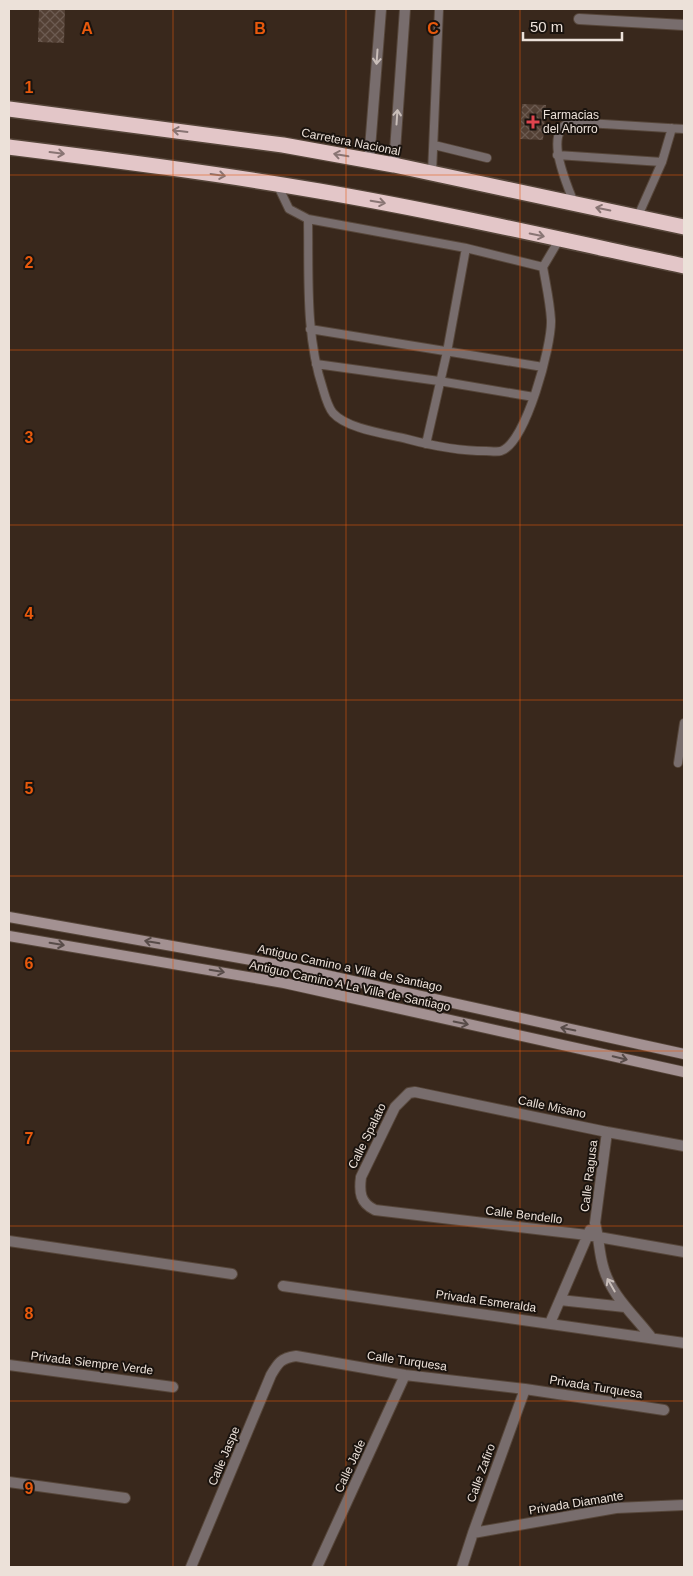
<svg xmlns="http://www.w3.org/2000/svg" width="693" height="1576" viewBox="0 0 693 1576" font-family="Helvetica,sans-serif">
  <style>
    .building { fill: url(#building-cross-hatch) }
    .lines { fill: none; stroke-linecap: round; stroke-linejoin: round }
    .lane-casing { stroke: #56463a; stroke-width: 10 }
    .street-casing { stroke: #56463a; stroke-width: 12 }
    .secondary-casing { stroke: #56463a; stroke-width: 12 }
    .highway-casing { stroke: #56463a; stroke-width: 18 }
    .lane { stroke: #786d6d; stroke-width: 8 }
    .street { stroke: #786d6d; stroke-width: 10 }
    .secondary { stroke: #a39192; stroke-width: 10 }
    .highway { stroke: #e3c6c8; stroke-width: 15 }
    .oneway { stroke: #c9beb9 }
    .oneway2 { stroke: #897574 }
    .oneway3 { stroke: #584c49 }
    .grid { fill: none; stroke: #e8590c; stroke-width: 1; stroke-opacity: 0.55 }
    .health-dot { fill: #e0444e; stroke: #1a130e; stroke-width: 2 }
    .labels { text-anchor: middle; stroke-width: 4; stroke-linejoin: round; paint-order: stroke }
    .poi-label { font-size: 12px; fill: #ece1d9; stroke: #1a130e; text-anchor: start }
    .street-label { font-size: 12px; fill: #ece1d9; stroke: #1a130e }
    .grid-label { font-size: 16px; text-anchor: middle; font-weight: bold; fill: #e8590c; stroke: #1a130e; stroke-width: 4; stroke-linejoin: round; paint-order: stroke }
  </style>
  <defs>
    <pattern id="building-cross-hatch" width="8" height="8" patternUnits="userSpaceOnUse" patternTransform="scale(1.25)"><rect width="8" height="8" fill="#534034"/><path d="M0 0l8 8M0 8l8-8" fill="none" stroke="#6c5b51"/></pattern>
  </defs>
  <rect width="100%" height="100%" fill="#39281c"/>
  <path class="building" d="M39,9H65L64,43L38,42Z
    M522,104L546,105L543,140L520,139Z"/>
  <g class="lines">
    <g class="lane-casing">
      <path id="lane" d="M434,145L487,158
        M557,155L662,162
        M432,173L439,9
        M277,184L289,209L308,219L466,248L543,267L559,240
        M574,203C567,184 542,131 571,122L684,129
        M638,216L662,162L672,128
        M308,219C309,276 305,335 323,389C325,396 328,407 333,413C347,429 387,434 407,439C433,446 459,451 486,451C490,451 497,452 501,451C526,443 552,345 551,320C550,302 546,285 543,267
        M310,329L543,367
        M316,364L439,381L534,397
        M426,444L447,352L466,248
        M678,763L684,723"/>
    </g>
    <g class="street-casing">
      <path id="street" d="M579,19L684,25
        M369,161L381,9
        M394,165L405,9
        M607,1132L595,1223C599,1238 599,1252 603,1266C610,1294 634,1315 651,1337
        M684,1146L607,1132L415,1092L409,1093L395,1107L361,1177C359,1192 360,1203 375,1210L587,1235L684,1252
        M9,1241L232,1274
        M283,1286L684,1343
        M560,1300L625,1307
        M550,1323L590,1230
        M9,1365L173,1387
        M9,1482L125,1498
        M473,1533L616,1508L684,1505
        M191,1567L271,1375C278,1363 281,1358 296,1356L405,1375L525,1389L664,1410
        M317,1567L405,1375
        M462,1567L473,1533L525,1389"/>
    </g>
    <g class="secondary-casing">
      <path id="secondary" d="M9,917L285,966L684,1054
        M9,936L284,983L684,1072"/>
    </g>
    <g class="highway-casing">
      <path id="highway" d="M9,109L283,145L394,165L684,227
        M9,147C112,160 216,173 319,191C441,212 563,240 684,266"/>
    </g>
    <use href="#lane" class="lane"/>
    <use href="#street" class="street"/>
    <use href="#secondary" class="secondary"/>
    <use href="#highway" class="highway"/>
  </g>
  <defs><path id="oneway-shaft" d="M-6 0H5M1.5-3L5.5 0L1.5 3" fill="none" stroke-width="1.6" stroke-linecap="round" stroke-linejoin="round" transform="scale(1.25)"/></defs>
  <g class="oneway">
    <use href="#oneway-shaft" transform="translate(377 57) rotate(94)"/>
    <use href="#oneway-shaft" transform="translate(397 117) rotate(-86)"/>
    <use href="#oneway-shaft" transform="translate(611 1285) rotate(-120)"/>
  </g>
  <g class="oneway2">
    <use href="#oneway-shaft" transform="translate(180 131) rotate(-173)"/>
    <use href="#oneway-shaft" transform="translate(57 153) rotate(7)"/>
    <use href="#oneway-shaft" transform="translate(341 155) rotate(-170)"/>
    <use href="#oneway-shaft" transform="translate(218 175) rotate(8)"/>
    <use href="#oneway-shaft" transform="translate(378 202) rotate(10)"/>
    <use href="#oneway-shaft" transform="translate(603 209) rotate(-168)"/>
    <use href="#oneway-shaft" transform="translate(537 235) rotate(12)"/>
  </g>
  <g class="oneway3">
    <use href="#oneway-shaft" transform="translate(152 942) rotate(-170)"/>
    <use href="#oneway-shaft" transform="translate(57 944) rotate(9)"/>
    <use href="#oneway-shaft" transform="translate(217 971) rotate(10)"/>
    <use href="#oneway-shaft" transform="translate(461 1023) rotate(12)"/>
    <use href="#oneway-shaft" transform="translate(568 1029) rotate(-168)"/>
    <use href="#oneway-shaft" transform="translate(620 1058) rotate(13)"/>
  </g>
  <path class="grid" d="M173,9V1567M346,9V1567M520,9V1567M9,175H684M9,350H684M9,525H684M9,700H684M9,876H684M9,1051H684M9,1226H684M9,1401H684"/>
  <path class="health-dot" d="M530.5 114.5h5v5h5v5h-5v5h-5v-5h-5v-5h5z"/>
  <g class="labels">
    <g class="poi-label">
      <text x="543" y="119">Farmacias<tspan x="543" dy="14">del Ahorro</tspan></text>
    </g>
    <g class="street-label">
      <text transform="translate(351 142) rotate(11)" y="4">Carretera Nacional</text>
      <text transform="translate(350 968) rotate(12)" y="4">Antiguo Camino a Villa de Santiago</text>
      <text transform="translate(350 986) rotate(12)" y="4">Antiguo Camino A La Villa de Santiago</text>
      <text transform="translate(552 1107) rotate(12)" y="4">Calle Misano</text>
      <text transform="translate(367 1136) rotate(-64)" y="4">Calle Spalato</text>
      <text transform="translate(589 1176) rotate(-83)" y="4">Calle Ragusa</text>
      <text transform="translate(524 1215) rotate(7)" y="4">Calle Bendello</text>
      <text transform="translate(486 1301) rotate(8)" y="4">Privada Esmeralda</text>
      <text transform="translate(407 1361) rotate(8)" y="4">Calle Turquesa</text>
      <text transform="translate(92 1363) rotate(7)" y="4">Privada Siempre Verde</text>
      <text transform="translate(596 1387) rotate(9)" y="4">Privada Turquesa</text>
      <text transform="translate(224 1456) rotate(-67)" y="4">Calle Jaspe</text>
      <text transform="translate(350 1466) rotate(-65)" y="4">Calle Jade</text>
      <text transform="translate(481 1473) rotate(-70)" y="4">Calle Zafiro</text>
      <text transform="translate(576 1503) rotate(-9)" y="4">Privada Diamante</text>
    </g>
  </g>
  <g class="grid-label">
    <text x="87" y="34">A</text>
    <text x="260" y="34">B</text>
    <text x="433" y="34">C</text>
    <text x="29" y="93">1</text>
    <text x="29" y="268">2</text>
    <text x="29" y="443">3</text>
    <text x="29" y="619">4</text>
    <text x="29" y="794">5</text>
    <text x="29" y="969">6</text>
    <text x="29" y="1144">7</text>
    <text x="29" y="1319">8</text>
    <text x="29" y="1494">9</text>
  </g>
  <rect width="693" height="1576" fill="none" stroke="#ece1d9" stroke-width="20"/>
  <path d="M523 32v8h99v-8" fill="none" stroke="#ece1d9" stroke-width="2.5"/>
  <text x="530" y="32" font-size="15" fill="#ece1d9" stroke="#1a130e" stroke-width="4" paint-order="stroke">50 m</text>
</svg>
